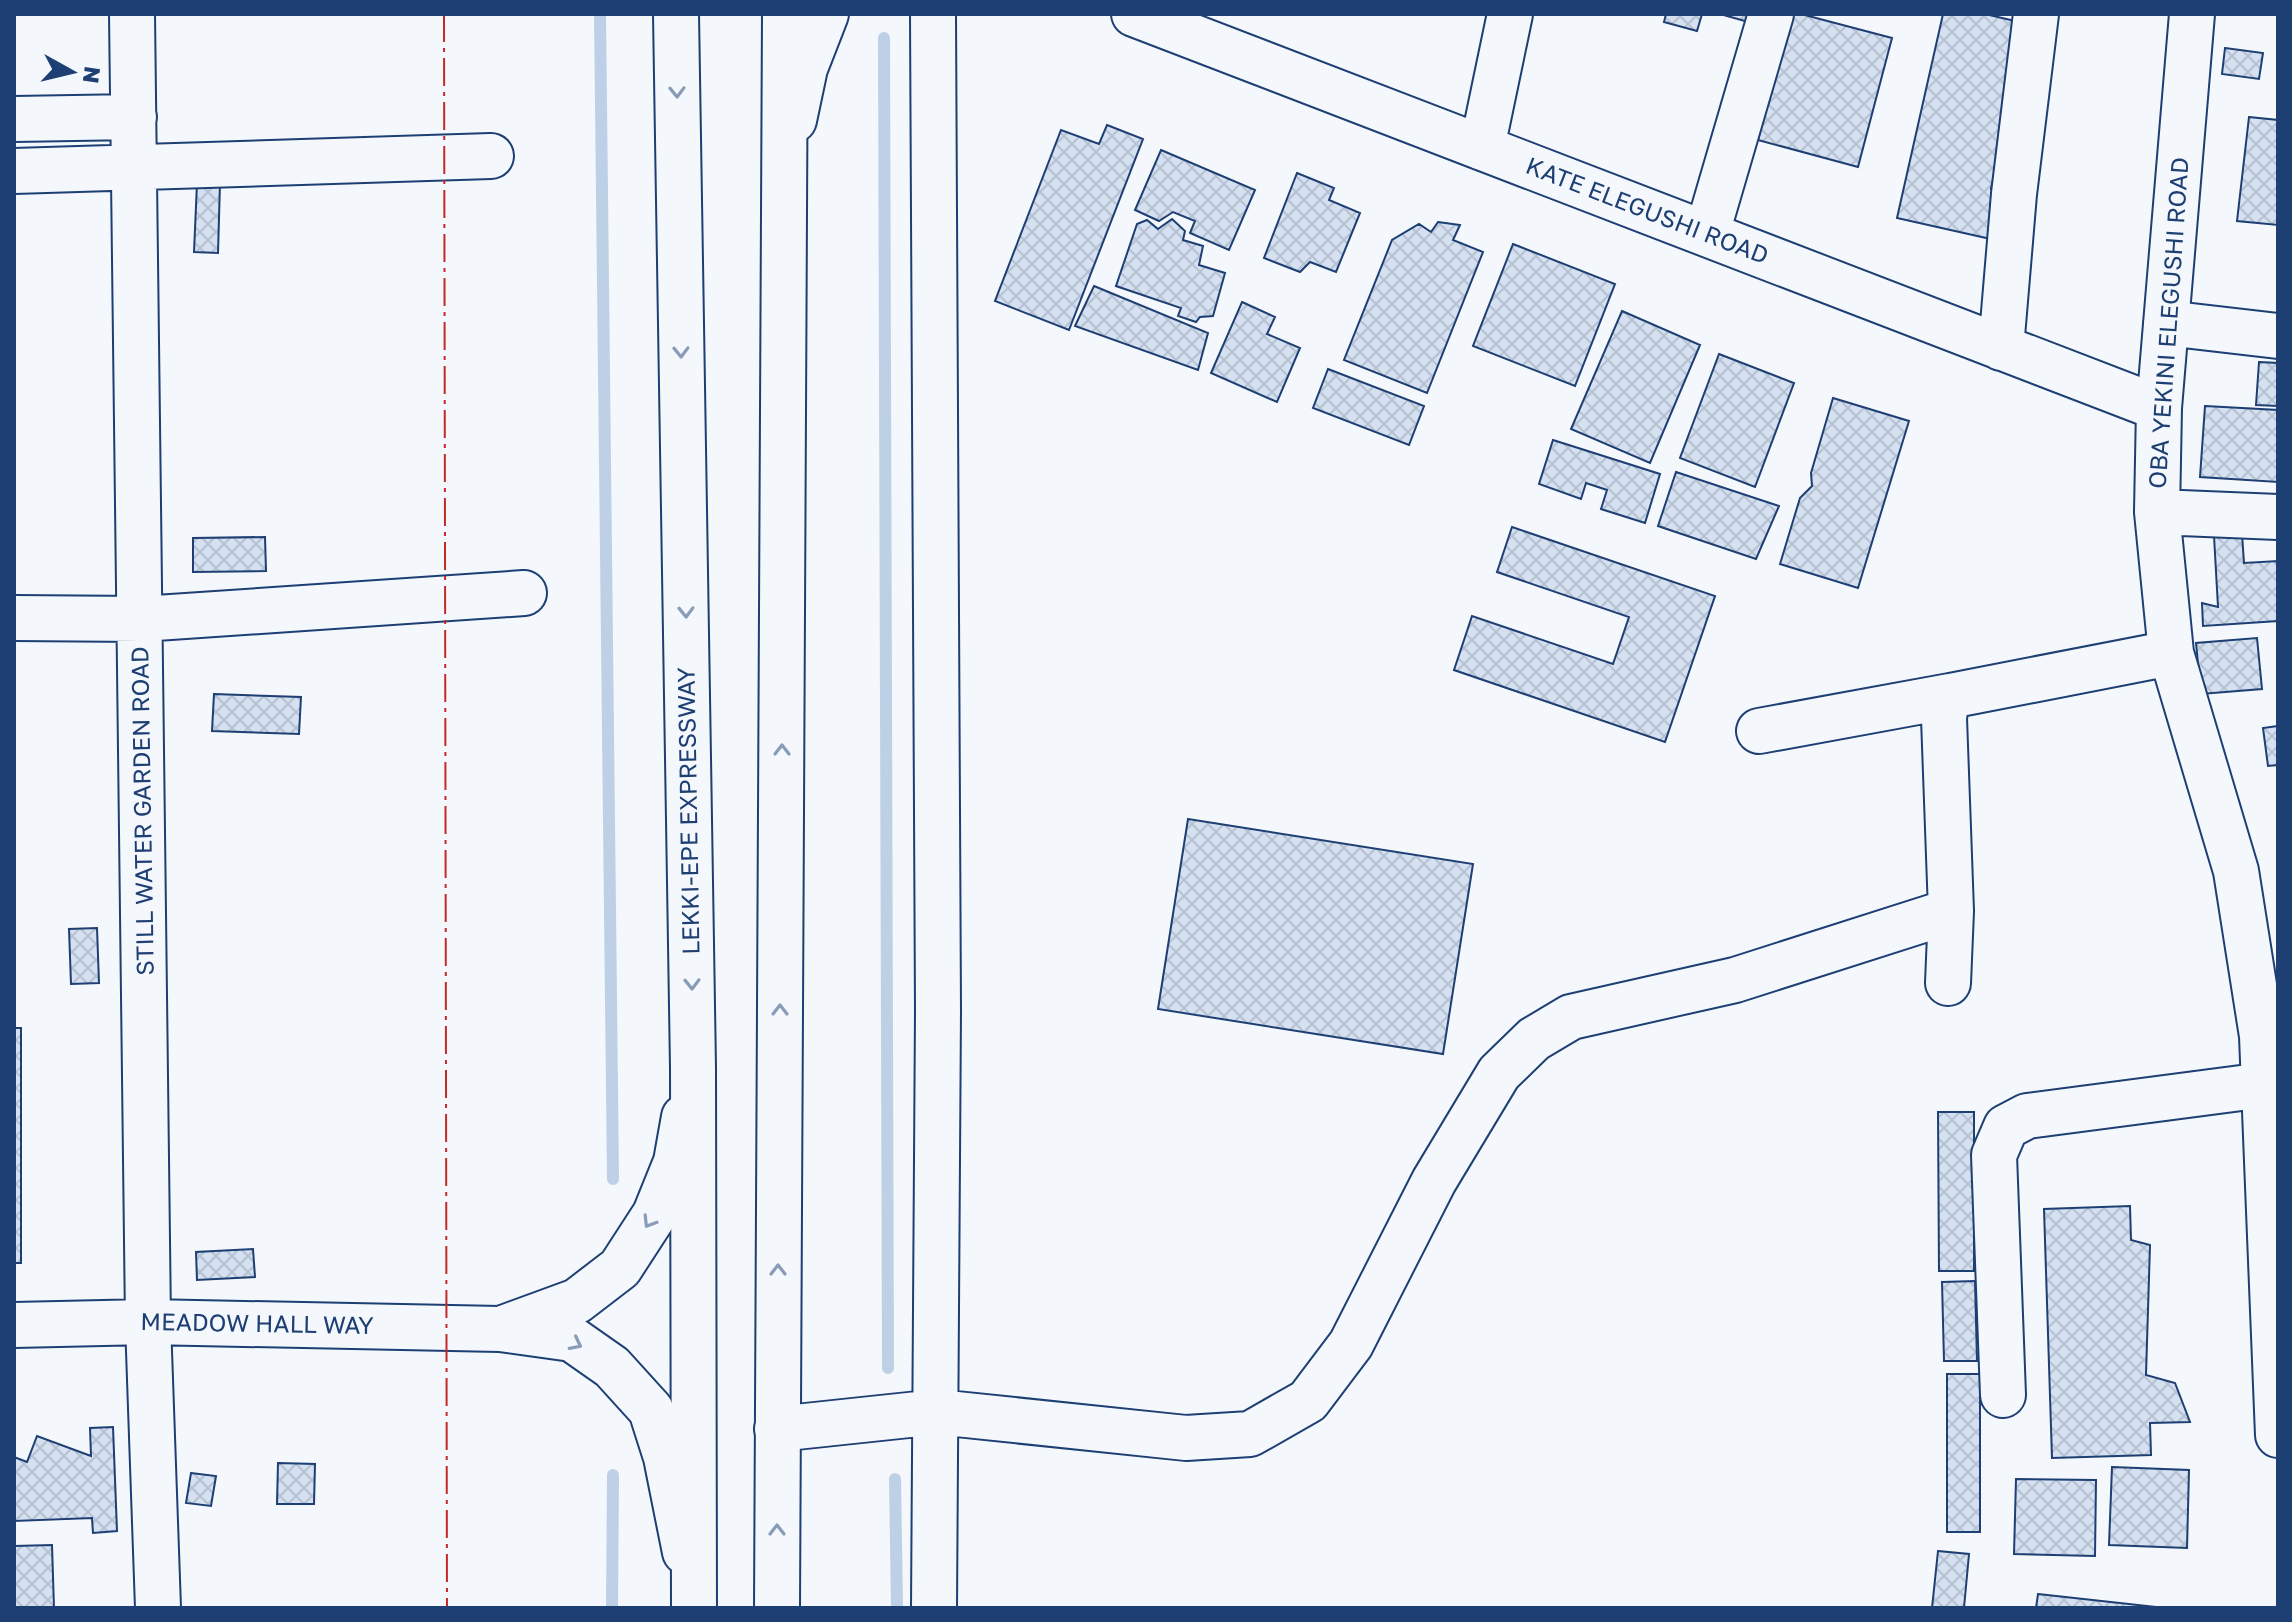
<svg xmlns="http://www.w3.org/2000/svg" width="2292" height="1622" viewBox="0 0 2292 1622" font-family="'Golos Text',sans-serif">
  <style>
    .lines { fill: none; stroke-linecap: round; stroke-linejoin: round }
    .stream { stroke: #bed0e5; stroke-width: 12 }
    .building { fill: url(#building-cross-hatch); stroke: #1d3f73; stroke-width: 2 }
    .minor-casing { stroke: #1d3f73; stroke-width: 48 }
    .highway-casing { stroke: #1d3f73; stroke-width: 48 }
    .minor { stroke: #f4f7fb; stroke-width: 44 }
    .highway { stroke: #f4f7fb; stroke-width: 44 }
    .power { stroke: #c62828; stroke-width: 2; stroke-dasharray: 28 6 4 6; stroke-linecap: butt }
    .oneway { stroke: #889bb7 }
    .labels { text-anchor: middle; stroke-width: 6; stroke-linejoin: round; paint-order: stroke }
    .street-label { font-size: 24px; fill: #1d3f73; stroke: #f4f7fb }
  </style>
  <defs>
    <pattern id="building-cross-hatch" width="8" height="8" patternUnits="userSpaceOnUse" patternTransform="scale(2)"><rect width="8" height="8" fill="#d5e0f0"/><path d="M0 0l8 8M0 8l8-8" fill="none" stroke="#b6c1d1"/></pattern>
  </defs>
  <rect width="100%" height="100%" fill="#f4f7fb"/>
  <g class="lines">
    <path class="stream" d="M600,14L613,1179
      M884,38L888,1368
      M895,1479L897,1608
      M612,1608L613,1475"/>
  </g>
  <path class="building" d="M1666,14H1702L1697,31L1664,22Z
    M1720,14H1754L1752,23Z
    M1791,14H1801L1892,38L1858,167L1758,140Z
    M1943,14H1985L2028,24L1991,189L2014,194L2004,242L1897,218Z
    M2225,48L2263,53L2259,79L2222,74Z
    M2249,117L2278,120V225L2237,221Z
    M1107,125L1143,139L1069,330L995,301L1061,130L1099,144Z
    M1161,150L1255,190L1229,250L1190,233L1195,221L1173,212L1159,221L1135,210Z
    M1297,173L1334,188L1329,200L1360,213L1336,272L1310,262L1300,272L1264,258Z
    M197,183H220L218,253L194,252Z
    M1172,219L1185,231L1183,240L1203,246L1199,265L1225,273L1213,316L1200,317L1196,322L1178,316L1181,308L1116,286L1137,224L1147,220L1158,229Z
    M1438,222L1460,225L1453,240L1483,252L1427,393L1344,360L1392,240L1419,224L1431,232Z
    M1513,244L1615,284L1575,386L1473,346Z
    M1094,286L1208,333L1198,370L1075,326Z
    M1242,302L1275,317L1267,334L1300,348L1277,402L1211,373Z
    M1622,311L1700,345L1650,463L1571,429Z
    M1719,354L1794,383L1755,487L1680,458Z
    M2259,362L2278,363V406L2256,405Z
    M1328,369L1424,406L1409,445L1313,408Z
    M1833,398L1909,421L1858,588L1780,564L1800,498L1812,486L1811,473Z
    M2205,406L2278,410V482L2200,477Z
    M1553,440L1660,474L1645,523L1601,509L1607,490L1586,483L1581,499L1539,484Z
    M1676,472L1779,506L1756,559L1658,526Z
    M1512,527L1715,596L1665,742L1454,670L1472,616L1613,664L1629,617L1497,572Z
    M2242,534L2244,563L2278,561V621L2203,626L2202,603L2218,607L2214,536Z
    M265,537L266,571L193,572V538Z
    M2257,638L2262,689L2201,694L2196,643Z
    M214,694L301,697L299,734L212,731Z
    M2278,726V765L2268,766L2263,728Z
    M1188,819L1473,864L1443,1054L1158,1009Z
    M97,928L99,983L71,984L69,929Z
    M14,1028H21V1263H14Z
    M1938,1112H1974V1271H1939Z
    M2130,1206L2131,1240L2150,1245L2146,1375L2175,1383L2190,1422L2150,1423L2151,1455L2052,1458L2044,1209Z
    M253,1249L255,1277L197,1280L196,1252Z
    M1975,1281L1977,1361H1944L1942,1282Z
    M1947,1374H1980V1532H1947Z
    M113,1427L117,1531L93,1533L92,1518L14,1521V1457L27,1462L37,1436L91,1456L90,1428Z
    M278,1463L315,1464L314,1504H277Z
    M2112,1467L2189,1470L2187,1548L2109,1545Z
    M191,1473L216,1476L211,1506L186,1503Z
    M2016,1479L2096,1480L2095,1556L2014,1554Z
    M52,1545L54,1608H14V1546Z
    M1938,1551L1969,1554L1964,1608H1932Z
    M2038,1594L2156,1607L2170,1608H2036Z"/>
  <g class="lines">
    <g class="minor-casing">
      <path id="minor" d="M132,14L148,1322L158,1608
        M933,14L938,1010L934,1608
        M1134,14L2159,408
        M2192,14L2159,408L2157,512L2171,653L2236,871L2262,1036L2278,1435
        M14,119L134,117
        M794,120L805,68L826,14
        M1482,148L1510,14
        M14,171L491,156
        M1707,233L1771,14
        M2166,323L2278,336
        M2001,348L2014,194L2036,14
        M2157,512L2278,517
        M14,618L141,619L524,593
        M1759,731L1950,696
        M1948,983L1951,911L1944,718L1946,703L1950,696L2171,653
        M14,1325L148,1322L500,1329L572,1339L612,1367L651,1410L666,1457L685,1552
        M506,1327L577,1301L620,1268L655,1214L676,1162L684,1117
        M2003,1395L1994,1155L2006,1127L2027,1116L2264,1085
        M777,1429L937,1412L1186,1438L1250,1434L1308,1401L1351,1344L1434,1181L1499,1073L1534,1039L1571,1017L1735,980L1951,911"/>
    </g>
    <g class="highway-casing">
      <path id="highway" d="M676,14L693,1068L694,1608
        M777,1608L785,14"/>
    </g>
    <use href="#minor" class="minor"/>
    <use href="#highway" class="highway"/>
    <path class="power" d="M444,14L447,1608"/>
  </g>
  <defs><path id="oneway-chevron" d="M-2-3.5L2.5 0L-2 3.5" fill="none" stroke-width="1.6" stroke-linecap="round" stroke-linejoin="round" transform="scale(2)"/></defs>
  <g class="oneway">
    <use href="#oneway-chevron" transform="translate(677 92) rotate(89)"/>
    <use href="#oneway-chevron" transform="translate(681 352) rotate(89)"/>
    <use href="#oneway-chevron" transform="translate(686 612) rotate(89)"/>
    <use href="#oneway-chevron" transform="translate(782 750) rotate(-90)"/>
    <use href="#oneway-chevron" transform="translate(692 984) rotate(89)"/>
    <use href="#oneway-chevron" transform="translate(780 1010) rotate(-90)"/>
    <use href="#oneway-chevron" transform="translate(649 1222) rotate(122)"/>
    <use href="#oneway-chevron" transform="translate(778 1270) rotate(-90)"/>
    <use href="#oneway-chevron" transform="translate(576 1344) rotate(27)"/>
    <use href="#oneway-chevron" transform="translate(777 1530) rotate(-90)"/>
  </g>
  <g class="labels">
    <g class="street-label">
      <text transform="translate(1647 211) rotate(21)" y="8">KATE ELEGUSHI ROAD</text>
      <text transform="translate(2169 323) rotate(-86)" y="8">OBA YEKINI ELEGUSHI ROAD</text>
      <text transform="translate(143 811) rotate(-91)" y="8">STILL WATER GARDEN ROAD</text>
      <text transform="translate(689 811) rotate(-91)" y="8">LEKKI-EPE EXPRESSWAY</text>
      <text transform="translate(257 1324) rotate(1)" y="8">MEADOW HALL WAY</text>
    </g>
  </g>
  <rect width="2292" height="1622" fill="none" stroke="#1d3f73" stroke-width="32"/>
  <g transform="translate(72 72) rotate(98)" stroke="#f4f7fb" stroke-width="6" paint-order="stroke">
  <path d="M0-6L14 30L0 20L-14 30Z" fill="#1d3f73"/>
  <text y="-12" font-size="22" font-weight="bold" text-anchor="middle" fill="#1d3f73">N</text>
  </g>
</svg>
